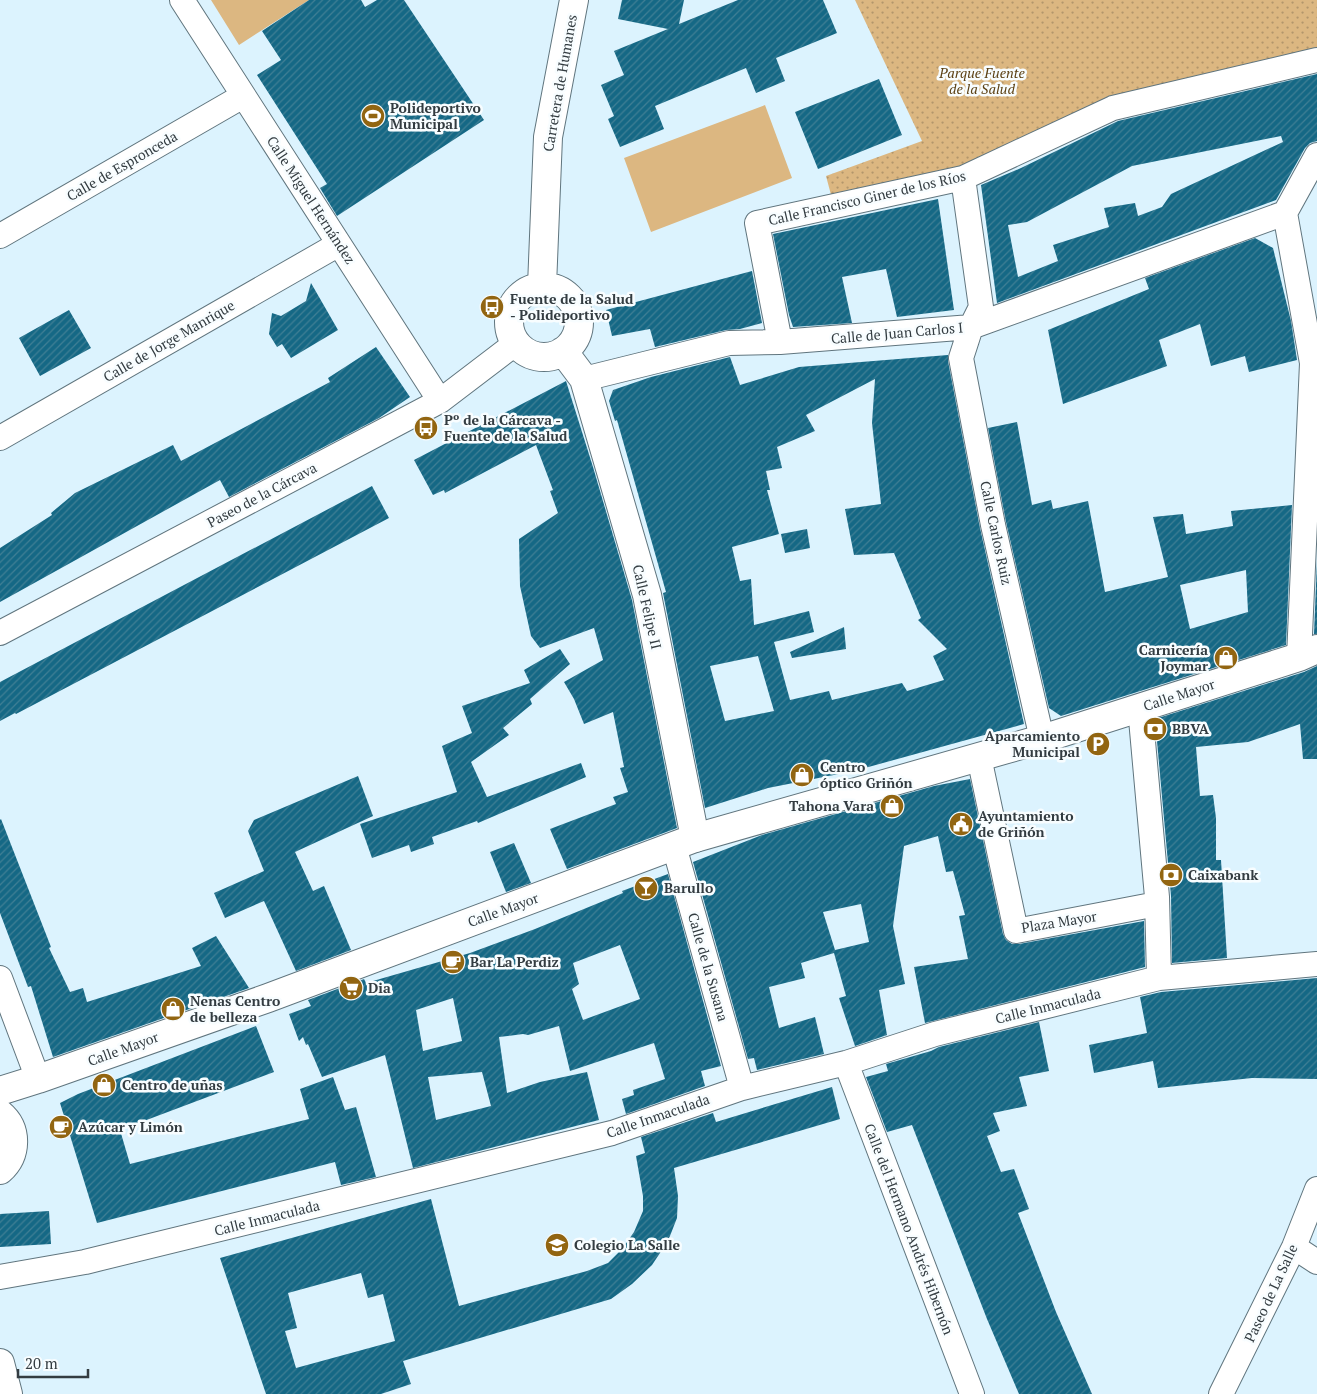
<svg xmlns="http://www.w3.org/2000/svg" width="1317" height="1394" viewBox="0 0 1317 1394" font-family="'PT Serif',serif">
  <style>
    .park { fill: url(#park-dots) }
    .garden { fill: #dcb781 }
    .building { fill: url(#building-hatch); fill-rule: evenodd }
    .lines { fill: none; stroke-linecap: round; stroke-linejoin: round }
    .street-casing { stroke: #60757e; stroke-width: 26 }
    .secondary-casing { stroke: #60757e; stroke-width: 30 }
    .primary-casing { stroke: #60757e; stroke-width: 30 }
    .street { stroke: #fff; stroke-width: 24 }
    .secondary { stroke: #fff; stroke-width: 28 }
    .primary { stroke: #fff; stroke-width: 28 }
    .labels { text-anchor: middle; stroke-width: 5; stroke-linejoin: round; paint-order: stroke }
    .park-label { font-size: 14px; font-style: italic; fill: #5c4114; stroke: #f8fdff }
    .street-label { font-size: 14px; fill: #333c41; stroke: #f8fdff }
    .poi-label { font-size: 14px; font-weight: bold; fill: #333c41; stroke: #f8fdff; text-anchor: start }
  </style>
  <defs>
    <pattern id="park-dots" width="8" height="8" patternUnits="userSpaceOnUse" patternTransform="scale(1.25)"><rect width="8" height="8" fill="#dcb781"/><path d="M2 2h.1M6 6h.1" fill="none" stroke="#b3966b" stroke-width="1.8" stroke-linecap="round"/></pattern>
    <pattern id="building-hatch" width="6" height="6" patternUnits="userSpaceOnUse" patternTransform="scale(1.25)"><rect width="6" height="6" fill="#156885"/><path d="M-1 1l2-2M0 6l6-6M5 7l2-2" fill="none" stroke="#407f95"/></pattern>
  </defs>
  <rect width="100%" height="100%" fill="#dcf3fe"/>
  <path class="park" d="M855,0H1317V60L1113,108L963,178L834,206L826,176L922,141Z"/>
  <path class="garden" d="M211,0H309L239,45Z
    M765,105L792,178L651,232L624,158Z"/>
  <path class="building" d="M309,0H361L365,7L377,0H404L484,120L337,216L320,188L327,184L257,75L281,60L262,31Z
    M622,0H684L679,24L738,0H823L837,33L776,58L785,81L756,93L746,68L655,106L664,129L620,147L608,119L614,116L601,85L624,75L614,51L668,29L618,19Z
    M1317,74V141L1310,143L1305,148L1276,200L997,303L981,185L1021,168L1118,121ZM1281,136L1283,142L1171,194L1162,207L1138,216L1135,203L1104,208L1109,227L1053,245L1058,261L1018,277L1008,225L1027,222L1132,166Z
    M879,79L902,135L818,169L795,112Z
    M938,199L954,310L897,317L886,269L842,277L852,323L793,327L789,315L773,234Z
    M1255,238L1273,248L1291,321L1297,360L1249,372L1245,356L1211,366L1200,324L1159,340L1167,366L1063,404L1048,330L1149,289L1145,278Z
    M752,271L762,323L740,329L726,330L655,347L650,329L612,336L606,310Z
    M311,283L338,330L291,358L282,344L277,347L269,334L272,313L281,316L306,301Z
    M69,310L91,348L40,376L19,338Z
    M376,347L410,397L379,418L229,497L220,480L0,602V548L52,515L51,513L75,493L173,445L181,461L330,382L328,378Z
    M948,355V361L980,528L1024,724L854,771L768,788L705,808L663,593L666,592L617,420L615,421L609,401L613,390L651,377L730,357L740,385L799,367ZM875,379L872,423L881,504L845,509L854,555L894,553L921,618L918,620L947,649L933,656L944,680L907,691L902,683L832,700L829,691L790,700L774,642L814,632L809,611L754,625L751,579L740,581L732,547L779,534L767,490H770L766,471L782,468L777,447L815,431L806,415ZM758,656L774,711L725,721L710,666Z
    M566,381L593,467L632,600L677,828L567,869L550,829L616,804L613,797L628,792L620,768L624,767L613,712L584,724L574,699L564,682L603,660L594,628L540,648L531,636L520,586L519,539L558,513L550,491L553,490L536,445L445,493L444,490L433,495L414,460Z
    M1017,422L1032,505L1051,500L1053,509L1088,501L1105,592L1168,577L1153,517L1183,514L1186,534L1233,526L1231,511L1292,505L1286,645L1061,716L1049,708L1006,522L988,428ZM1246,570L1248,612L1190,629L1180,585Z
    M372,486L389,518L16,714L15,713L0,721V682Z
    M807,529L810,548L785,553L781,534Z
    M1317,561V634H1314Z
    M844,627L846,649L792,658L790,652Z
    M560,649L570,664L530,699L532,704L503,728L509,735L471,762L487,797L581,763L586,777L478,823L477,821L432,837L434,844L411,852L409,845L372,858L360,824L457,792L442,746L472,733L462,706L530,683L524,670Z
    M1317,666V759H1303L1300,724L1248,742L1196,747L1200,796L1213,795L1216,818V860H1221L1227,958L1172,963L1171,896L1155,719L1304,672Z
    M358,776L373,816L295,852L313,891L324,886L351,950L296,971L264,901L225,918L214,893L264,871L248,831L254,820Z
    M970,779L1003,934L1006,940L1012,944H1019L1144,921L1145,967L925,1023L914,967L968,959L959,916L965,915L953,871L946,872L938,836L904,846L893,926L905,984L879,990L887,1035L855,1046L839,998L846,996L834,953L801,963L805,978L769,987L779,1028L815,1017L824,1054L757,1070L754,1058L748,1059L693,862L762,835L934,786ZM861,904L869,942L835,950L823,912Z
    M1,819L51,947L49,948L70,992L83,988L87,1002L201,966L192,948L216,936L249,988L53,1057L31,986L28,987L0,913V820Z
    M514,843L531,883L506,892L490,852Z
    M668,874L721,1066L701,1071L705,1086L626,1114L622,1099L634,1095L633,1090L665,1079L654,1043L570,1071L559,1026L528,1035L523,1034L499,1037L507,1093L540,1082L587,1072L599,1120L413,1168L385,1055L322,1077L308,1044L306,1045L303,1037L299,1041L289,1014L311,1006L308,1000L364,979L366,983L470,953L535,929L623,893L622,891ZM620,945L640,999L583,1020L572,989L579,984L573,963ZM453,998L462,1041L423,1051L416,1010ZM482,1072L491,1106L436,1120L428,1077Z
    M1317,978V1079L1252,1078L1158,1088L1153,1061L1094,1073L1089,1045L1147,1033L1140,997L1161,992Z
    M1039,1022L1049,1071L1019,1077L1027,1106L993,1113L1000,1131L987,1136L1001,1172L1014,1169L1029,1209L1018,1213L1056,1312L1092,1394H1019L987,1319L912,1125L887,1132L866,1077L888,1071L886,1064L931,1051L939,1047Z
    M256,1026L274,1072L120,1130L130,1164L309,1119L300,1089L333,1077L345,1110L356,1107L376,1177L341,1185L335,1162L97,1223L60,1103L78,1094Z
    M832,1087L840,1119L674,1168L678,1196L677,1218L668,1241L652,1265L632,1284L611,1299L403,1361L411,1384L381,1394H266L220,1258L431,1199L459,1306L587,1271L608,1263L622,1249L634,1232L643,1211V1196L636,1156L645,1153L641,1137L713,1113L716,1122ZM361,1273L368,1298L383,1294L395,1341L296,1368L285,1331L297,1328L288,1293Z
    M49,1211L51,1244L0,1247V1214Z"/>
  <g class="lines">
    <g class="street-casing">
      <path id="street" d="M182,0L440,401
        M963,178L981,307L971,327L961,358L993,525L1042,739
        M0,236L243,96
        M780,342L757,223L963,178L1113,108L1317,60
        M584,379L729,343L780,342L971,327L1285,213
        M0,438L339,244
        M0,633L440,401L516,343
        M1299,657L1312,363L1285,213L1317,155
        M1140,708L1157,897L1159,978
        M979,757L1016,931L1157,904
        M674,846L742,1088
        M0,978L38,1079
        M846,1063L972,1394
        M1294,1247L1317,1262
        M0,1277L85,1262L612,1133L742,1088L846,1063L935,1034L1159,978L1317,964
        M1221,1394L1294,1247L1317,1189"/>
    </g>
    <g class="secondary-casing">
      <path id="secondary" d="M0,1091L38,1079L268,998L695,838L1042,739L1299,657L1317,649
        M0,1114C18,1129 17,1155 0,1170
        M0,1363L8,1394"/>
    </g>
    <g class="primary-casing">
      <path id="primary" d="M542,286L548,137L574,0
        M509 322a35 35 0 1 1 70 0a35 35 0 1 1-70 0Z
        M563,351L584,379L647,595L695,838"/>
    </g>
    <use href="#street" class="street"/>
    <use href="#secondary" class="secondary"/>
    <use href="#primary" class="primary"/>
  </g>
  <defs>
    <g id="stadium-disc" transform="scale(1.25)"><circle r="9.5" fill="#926511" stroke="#f8fdff"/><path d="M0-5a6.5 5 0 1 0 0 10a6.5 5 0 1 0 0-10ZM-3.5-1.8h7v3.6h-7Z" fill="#fff"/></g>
    <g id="bus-disc" transform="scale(1.25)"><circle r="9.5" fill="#926511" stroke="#f8fdff"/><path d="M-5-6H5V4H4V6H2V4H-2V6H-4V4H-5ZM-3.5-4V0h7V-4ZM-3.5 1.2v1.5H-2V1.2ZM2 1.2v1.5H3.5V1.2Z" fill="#fff"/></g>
    <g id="shop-disc" transform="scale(1.25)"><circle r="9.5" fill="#926511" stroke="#f8fdff"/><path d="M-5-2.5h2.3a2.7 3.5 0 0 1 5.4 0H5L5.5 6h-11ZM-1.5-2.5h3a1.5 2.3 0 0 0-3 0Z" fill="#fff"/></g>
    <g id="bank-disc" transform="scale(1.25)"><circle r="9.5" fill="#926511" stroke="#f8fdff"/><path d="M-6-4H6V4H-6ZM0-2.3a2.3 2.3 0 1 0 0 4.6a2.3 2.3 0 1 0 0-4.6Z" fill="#fff"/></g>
    <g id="parking-disc" transform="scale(1.25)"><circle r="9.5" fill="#926511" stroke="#f8fdff"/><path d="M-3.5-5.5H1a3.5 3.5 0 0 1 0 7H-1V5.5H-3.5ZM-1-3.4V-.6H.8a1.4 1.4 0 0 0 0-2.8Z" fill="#fff"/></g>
    <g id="civic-disc" transform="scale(1.25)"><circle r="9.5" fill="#926511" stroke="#f8fdff"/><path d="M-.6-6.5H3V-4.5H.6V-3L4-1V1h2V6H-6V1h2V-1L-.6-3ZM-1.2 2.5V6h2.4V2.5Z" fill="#fff"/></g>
    <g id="bar-disc" transform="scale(1.25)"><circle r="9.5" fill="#926511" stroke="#f8fdff"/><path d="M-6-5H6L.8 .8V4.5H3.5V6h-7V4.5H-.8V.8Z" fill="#fff"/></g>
    <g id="cafe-disc" transform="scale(1.25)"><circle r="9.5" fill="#926511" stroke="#f8fdff"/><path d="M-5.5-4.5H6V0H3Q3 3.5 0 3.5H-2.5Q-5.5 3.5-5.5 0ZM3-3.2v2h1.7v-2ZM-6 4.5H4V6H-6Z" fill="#fff"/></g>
    <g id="supermarket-disc" transform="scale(1.25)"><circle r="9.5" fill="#926511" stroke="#f8fdff"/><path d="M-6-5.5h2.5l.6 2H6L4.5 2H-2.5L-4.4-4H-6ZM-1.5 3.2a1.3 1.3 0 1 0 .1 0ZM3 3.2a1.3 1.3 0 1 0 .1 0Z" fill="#fff"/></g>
    <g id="school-disc" transform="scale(1.25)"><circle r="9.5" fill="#926511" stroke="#f8fdff"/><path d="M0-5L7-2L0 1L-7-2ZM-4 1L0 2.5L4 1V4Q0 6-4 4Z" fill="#fff"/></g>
  </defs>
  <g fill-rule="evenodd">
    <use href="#stadium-disc" x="373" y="116"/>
    <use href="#bus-disc" x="492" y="307"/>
    <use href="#bus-disc" x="426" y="428"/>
    <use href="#shop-disc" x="1226" y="658"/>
    <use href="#bank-disc" x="1155" y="729"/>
    <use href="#parking-disc" x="1098" y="744"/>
    <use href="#shop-disc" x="802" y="775"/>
    <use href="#shop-disc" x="892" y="806"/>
    <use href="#civic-disc" x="961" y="824"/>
    <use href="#bank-disc" x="1171" y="875"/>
    <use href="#bar-disc" x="646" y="888"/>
    <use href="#cafe-disc" x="453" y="962"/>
    <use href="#supermarket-disc" x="351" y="988"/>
    <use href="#shop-disc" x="173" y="1009"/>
    <use href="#shop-disc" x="104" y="1085"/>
    <use href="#cafe-disc" x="61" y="1127"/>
    <use href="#school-disc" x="557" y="1245"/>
  </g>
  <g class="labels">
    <g class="park-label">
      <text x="982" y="78">Parque Fuente<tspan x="982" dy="16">de la Salud</tspan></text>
    </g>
    <g class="street-label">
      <text transform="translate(560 83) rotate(-80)" y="5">Carretera de Humanes</text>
      <text transform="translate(122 166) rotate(-30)" y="5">Calle de Espronceda</text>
      <text transform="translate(867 198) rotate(-13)" y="5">Calle Francisco Giner de los Ríos</text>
      <text transform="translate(311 200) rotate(57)" y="5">Calle Miguel Hernández</text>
      <text transform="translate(897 333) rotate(-5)" y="5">Calle de Juan Carlos I</text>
      <text transform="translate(169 341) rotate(-30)" y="5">Calle de Jorge Manrique</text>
      <text transform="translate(262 495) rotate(-28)" y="5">Paseo de la Cárcava</text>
      <text transform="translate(996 533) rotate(78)" y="5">Calle Carlos Ruiz</text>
      <text transform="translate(647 607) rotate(77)" y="5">Calle Felipe II</text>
      <text transform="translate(1179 695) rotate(-18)" y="5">Calle Mayor</text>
      <text transform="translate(503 910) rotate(-20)" y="5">Calle Mayor</text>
      <text transform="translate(1059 922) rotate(-9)" y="5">Plaza Mayor</text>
      <text transform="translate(708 967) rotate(74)" y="5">Calle de la Susana</text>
      <text transform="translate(1048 1006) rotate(-14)" y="5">Calle Inmaculada</text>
      <text transform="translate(123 1049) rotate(-20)" y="5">Calle Mayor</text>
      <text transform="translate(658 1116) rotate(-19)" y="5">Calle Inmaculada</text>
      <text transform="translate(267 1218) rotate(-14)" y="5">Calle Inmaculada</text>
      <text transform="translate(909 1229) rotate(69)" y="5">Calle del Hermano Andrés Hibernón</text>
      <text transform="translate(1271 1293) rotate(-65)" y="5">Paseo de La Salle</text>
    </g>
    <g class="poi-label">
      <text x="390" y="113">Polideportivo<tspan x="390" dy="16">Municipal</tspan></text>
      <text x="510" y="304">Fuente de la Salud<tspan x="510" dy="16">- Polideportivo</tspan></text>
      <text x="444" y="425">Pº de la Cárcava -<tspan x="444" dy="16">Fuente de la Salud</tspan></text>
      <text x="1208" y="655" text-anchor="end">Carnicería<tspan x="1208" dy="16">Joymar</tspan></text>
      <text x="1172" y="734">BBVA</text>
      <text x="1080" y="741" text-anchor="end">Aparcamiento<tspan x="1080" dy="16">Municipal</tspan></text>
      <text x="820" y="772">Centro<tspan x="820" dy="16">óptico Griñón</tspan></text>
      <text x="874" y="811" text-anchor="end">Tahona Vara</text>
      <text x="978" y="821">Ayuntamiento<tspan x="978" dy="16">de Griñón</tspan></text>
      <text x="1188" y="880">Caixabank</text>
      <text x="664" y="893">Barullo</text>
      <text x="470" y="967">Bar La Perdiz</text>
      <text x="368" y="993">Dia</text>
      <text x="190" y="1006">Nenas Centro<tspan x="190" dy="16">de belleza</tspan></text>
      <text x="122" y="1090">Centro de uñas</text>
      <text x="78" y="1132">Azúcar y Limón</text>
      <text x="574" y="1250">Colegio La Salle</text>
    </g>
  </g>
  <path d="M18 1369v8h70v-8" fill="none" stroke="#333c41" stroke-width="2.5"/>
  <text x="25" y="1369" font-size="15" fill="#333c41" stroke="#f8fdff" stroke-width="4" paint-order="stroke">20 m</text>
</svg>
